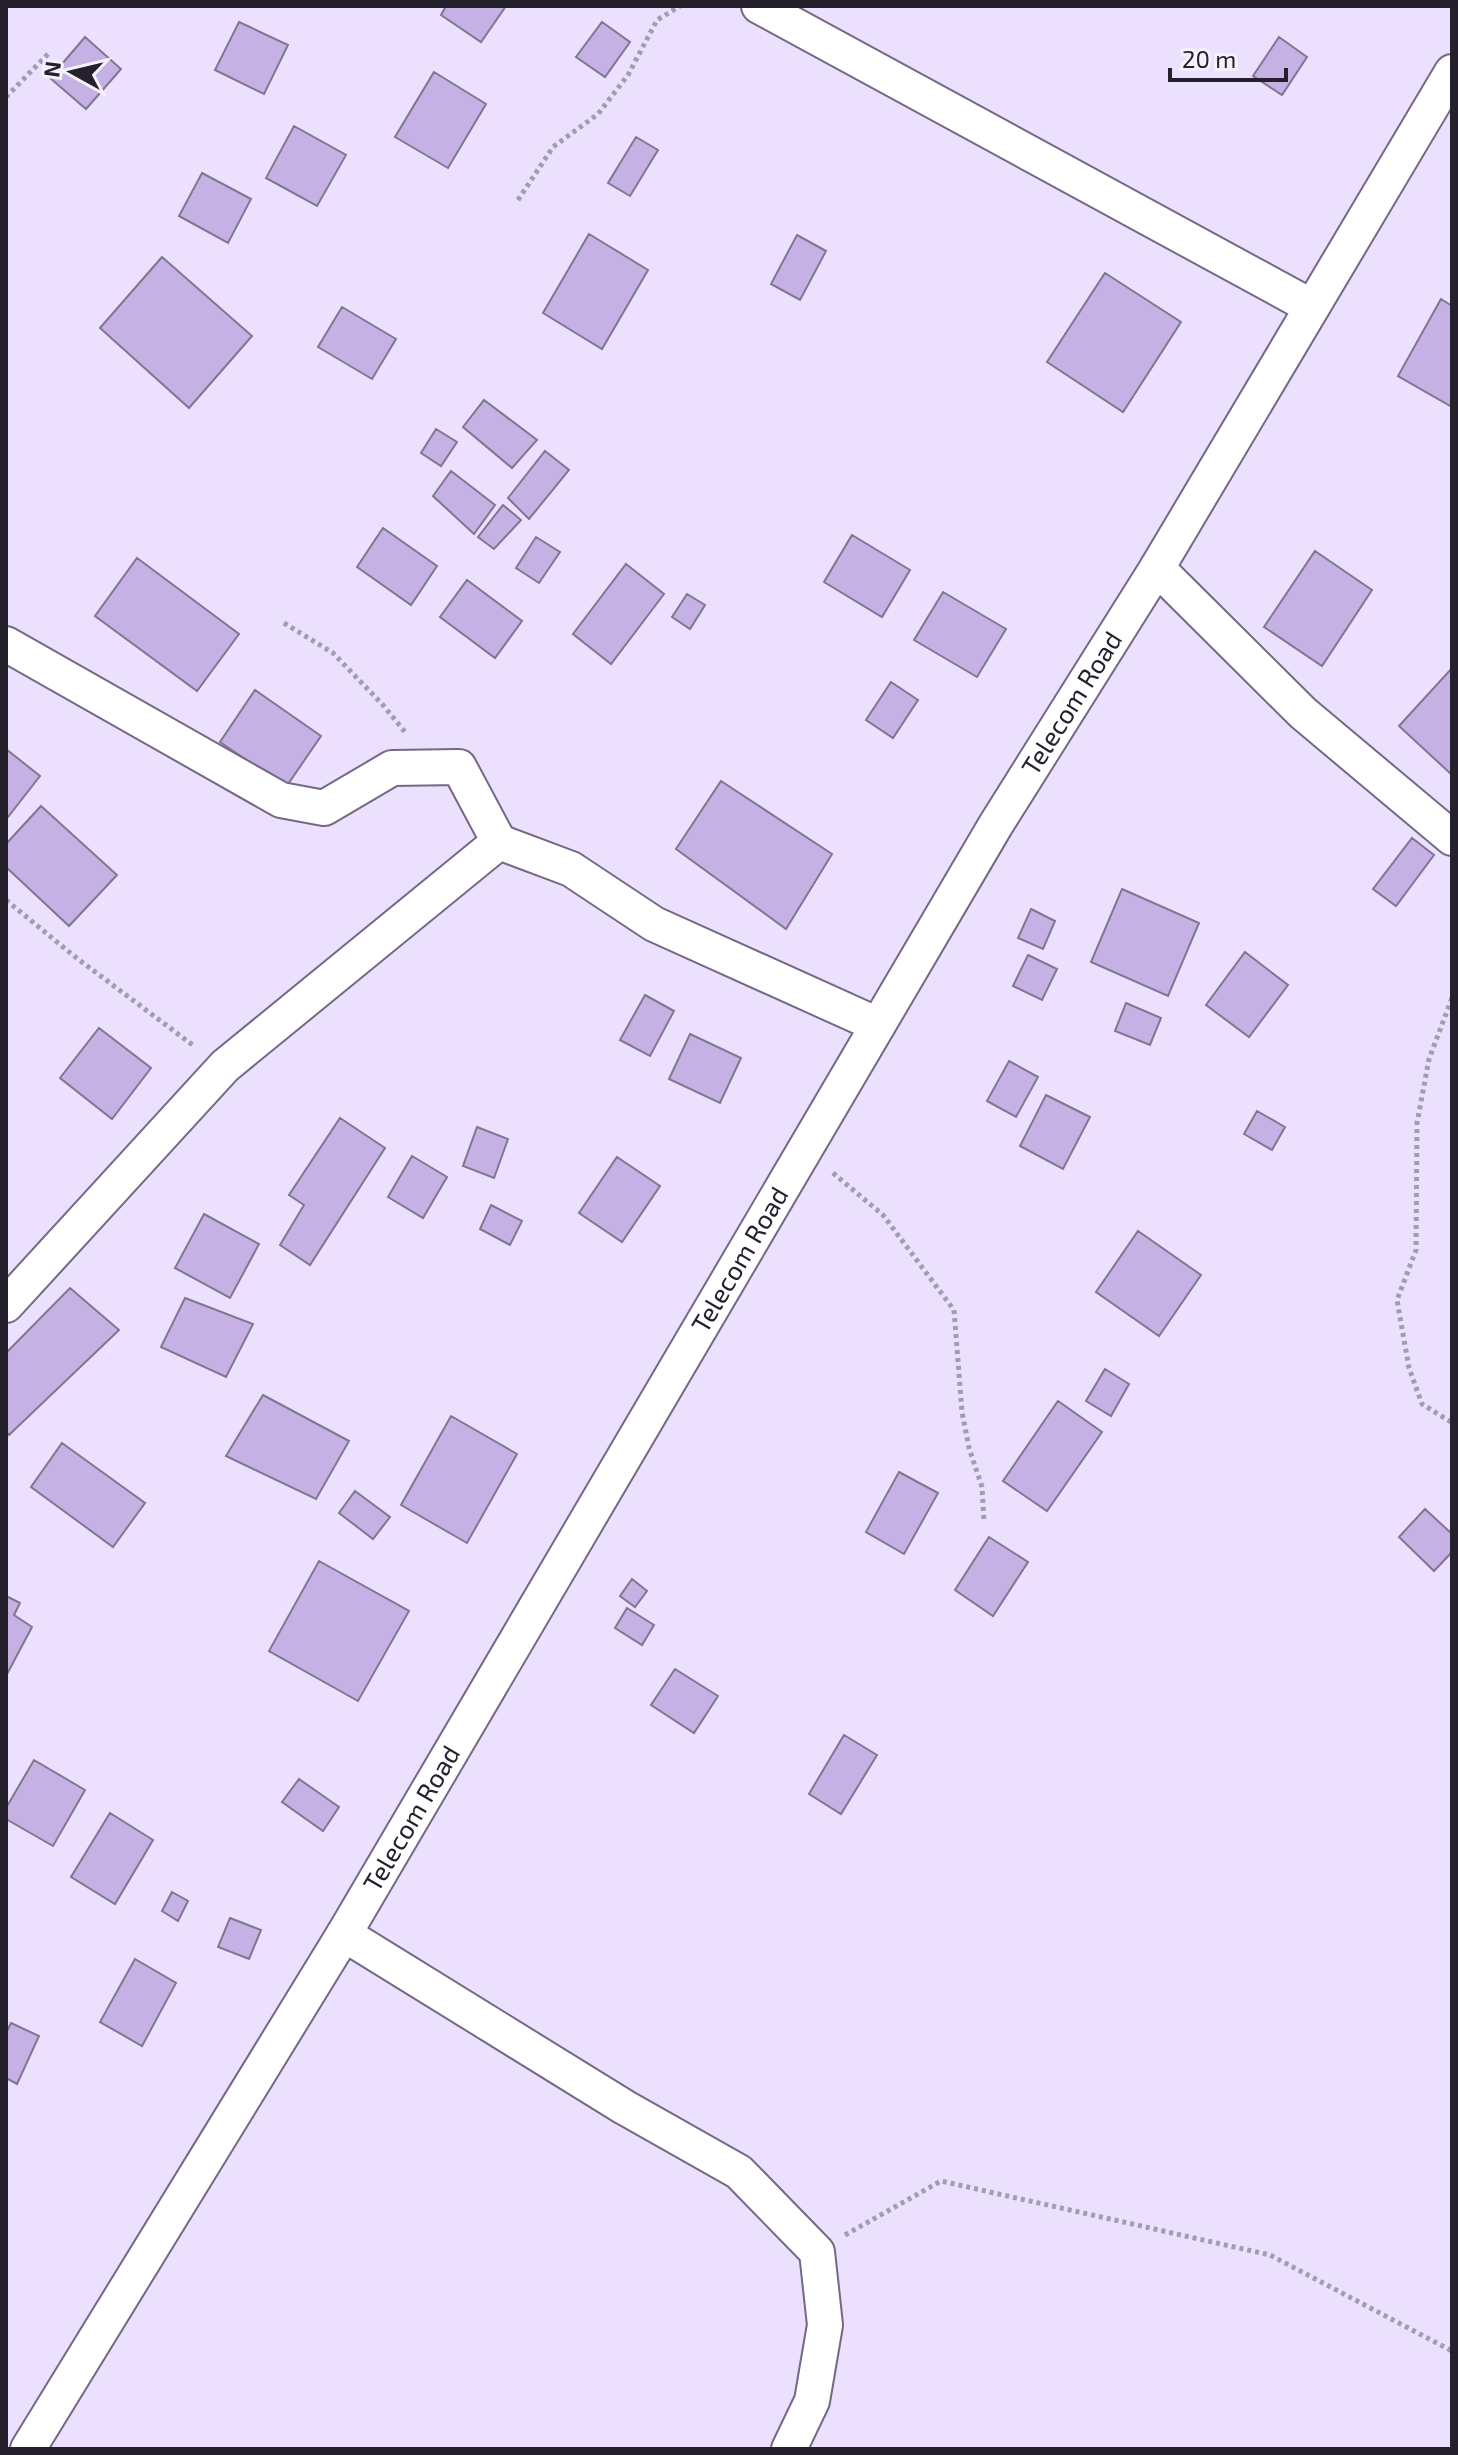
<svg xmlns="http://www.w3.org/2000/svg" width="1458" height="2455" viewBox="0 0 1458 2455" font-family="'Exo 2',sans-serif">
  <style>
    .building { fill: #c6b1e5; stroke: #817691; stroke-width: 2 }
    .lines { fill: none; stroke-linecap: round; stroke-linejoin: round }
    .street-casing { stroke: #746984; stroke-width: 38 }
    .path { stroke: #a39bb2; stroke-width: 5; stroke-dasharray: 4 4; stroke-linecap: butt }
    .street { stroke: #fff; stroke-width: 34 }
    .labels { text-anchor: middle; stroke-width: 8; stroke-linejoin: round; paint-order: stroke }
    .street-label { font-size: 26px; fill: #25212c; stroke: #f5f1fd }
  </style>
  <rect width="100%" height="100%" fill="#ebe0fe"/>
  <path class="building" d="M446,6H506L481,42L441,15Z
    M239,22L288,45L264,94L215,70Z
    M602,22L630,42L605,77L576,57Z
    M85,37L121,69L86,109L50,78Z
    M1279,37L1307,57L1282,95L1253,76Z
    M434,72L486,104L448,168L395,137Z
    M294,126L346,155L317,206L266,178Z
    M636,137L658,150L630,196L608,183Z
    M202,173L251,199L228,243L179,216Z
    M589,234L648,270L602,349L543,313Z
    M797,235L826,251L800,300L771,284Z
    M162,257L252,336L189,408L100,328Z
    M1105,273L1181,322L1123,412L1047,362Z
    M1441,299L1452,306V407L1398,376Z
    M342,307L396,339L372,379L318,347Z
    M484,400L537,440L512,468L463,427Z
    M436,429L457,442L441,466L421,453Z
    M545,451L569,470L529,519L508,498Z
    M451,471L495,505L474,534L433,496Z
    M503,505L521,520L494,549L478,537Z
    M383,528L437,566L411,605L357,567Z
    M852,535L910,570L882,617L824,582Z
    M536,537L560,552L539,583L516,568Z
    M1315,551L1372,590L1322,666L1264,627Z
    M137,558L239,634L197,691L95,616Z
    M626,564L664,594L611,664L573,634Z
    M467,580L522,621L495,658L440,617Z
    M943,592L1006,629L977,677L914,640Z
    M687,594L705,605L690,629L672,617Z
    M1452,668V775L1399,726Z
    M891,682L918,700L893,738L866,720Z
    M255,690L321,736L286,787L220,742Z
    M6,749L40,776L8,817L6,816Z
    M721,781L832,854L786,929L676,849Z
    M41,806L117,875L69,926L6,867V844Z
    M1412,838L1434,855L1396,906L1373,889Z
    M1122,889L1199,923L1168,996L1091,962Z
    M1031,909L1055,921L1043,949L1018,938Z
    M1245,952L1288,985L1249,1037L1206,1005Z
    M1028,955L1057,969L1042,1000L1013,986Z
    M645,995L674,1011L650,1056L620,1040Z
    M1126,1003L1161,1018L1150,1045L1115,1031Z
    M99,1028L151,1068L112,1119L60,1078Z
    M690,1034L741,1058L720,1103L669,1079Z
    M1009,1061L1038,1077L1016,1117L987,1101Z
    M1046,1095L1090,1117L1063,1169L1020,1146Z
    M1257,1111L1285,1127L1272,1150L1244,1134Z
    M340,1118L385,1148L310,1265L280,1245L304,1205L289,1195Z
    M477,1127L508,1139L494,1178L463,1166Z
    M412,1156L447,1177L423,1218L388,1197Z
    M617,1157L660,1186L622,1242L579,1213Z
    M491,1205L522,1221L510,1245L480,1229Z
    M204,1214L259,1244L230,1298L175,1268Z
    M1138,1231L1201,1275L1159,1336L1096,1292Z
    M70,1288L119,1330L9,1435L6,1431V1353Z
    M185,1298L253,1324L226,1377L161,1347Z
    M1105,1369L1129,1384L1111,1416L1086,1401Z
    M263,1395L349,1441L316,1499L226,1456Z
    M1058,1401L1102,1432L1047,1511L1003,1481Z
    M451,1416L517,1454L467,1543L401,1505Z
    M62,1443L145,1503L113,1547L31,1487Z
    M899,1472L938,1493L904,1554L866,1532Z
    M355,1491L390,1517L373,1539L339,1513Z
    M1425,1509L1452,1534V1552L1434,1571L1399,1537Z
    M989,1537L1028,1562L993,1616L955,1590Z
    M319,1561L409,1611L358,1701L269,1651Z
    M632,1579L647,1591L635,1607L620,1596Z
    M6,1596L20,1603L14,1615L32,1627L6,1676Z
    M627,1608L654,1625L642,1645L615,1628Z
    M675,1669L718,1696L694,1733L651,1705Z
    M844,1735L877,1755L841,1814L809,1794Z
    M34,1760L85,1790L53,1846L6,1819V1808Z
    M299,1779L339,1807L323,1831L282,1802Z
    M110,1813L153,1840L115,1904L71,1877Z
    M172,1892L188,1901L178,1921L162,1911Z
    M230,1918L261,1930L249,1959L218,1947Z
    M135,1959L176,1983L142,2046L100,2022Z
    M11,2023L39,2036L17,2084L6,2078V2033Z"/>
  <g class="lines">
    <g class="street-casing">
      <g id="street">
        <path d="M759,6L1312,307"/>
        <path d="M1157,568L1303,713L1452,838"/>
        <path d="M6,644L281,800L324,808L392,768L459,767L499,842"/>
        <path d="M6,1305L225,1066L499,842L571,869L654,924L878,1025"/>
        <path d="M344,1934L624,2107L739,2172L817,2252L825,2325L812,2401L789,2449"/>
        <path id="s1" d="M28,2449L344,1934L995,826L1157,568L1452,72"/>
      </g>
    </g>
    <path class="path" d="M6,97L49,53
      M518,200L553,147L598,114L628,75L657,20L680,6
      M284,623L333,653L383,705L405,732
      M6,900L74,956L194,1046
      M833,1173L883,1215L954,1310L962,1412L969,1448L982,1487L984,1521
      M1451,1422L1422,1404L1409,1368L1397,1300L1416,1250L1417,1123L1429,1059L1452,998
      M845,2235L941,2181L1270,2255L1452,2351"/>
    <use href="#street" class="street"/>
  </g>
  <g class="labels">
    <g class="street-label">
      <text dy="9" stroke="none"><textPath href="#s1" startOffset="2034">Telecom Road</textPath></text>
      <text dy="9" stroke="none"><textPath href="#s1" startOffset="1386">Telecom Road</textPath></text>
      <text dy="9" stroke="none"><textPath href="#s1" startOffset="738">Telecom Road</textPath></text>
    </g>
  </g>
  <rect width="1458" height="2455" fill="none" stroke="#25212c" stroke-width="16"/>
  <g transform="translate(72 72) rotate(278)" stroke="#f5f1fd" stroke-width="6" paint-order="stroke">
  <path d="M0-6L14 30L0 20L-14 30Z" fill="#25212c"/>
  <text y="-12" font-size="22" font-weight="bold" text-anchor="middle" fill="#25212c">N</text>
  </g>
  <path d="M1170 68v12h116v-12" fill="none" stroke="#25212c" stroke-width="4"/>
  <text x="1182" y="68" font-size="24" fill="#25212c" stroke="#f5f1fd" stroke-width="6" paint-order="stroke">20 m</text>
</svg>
